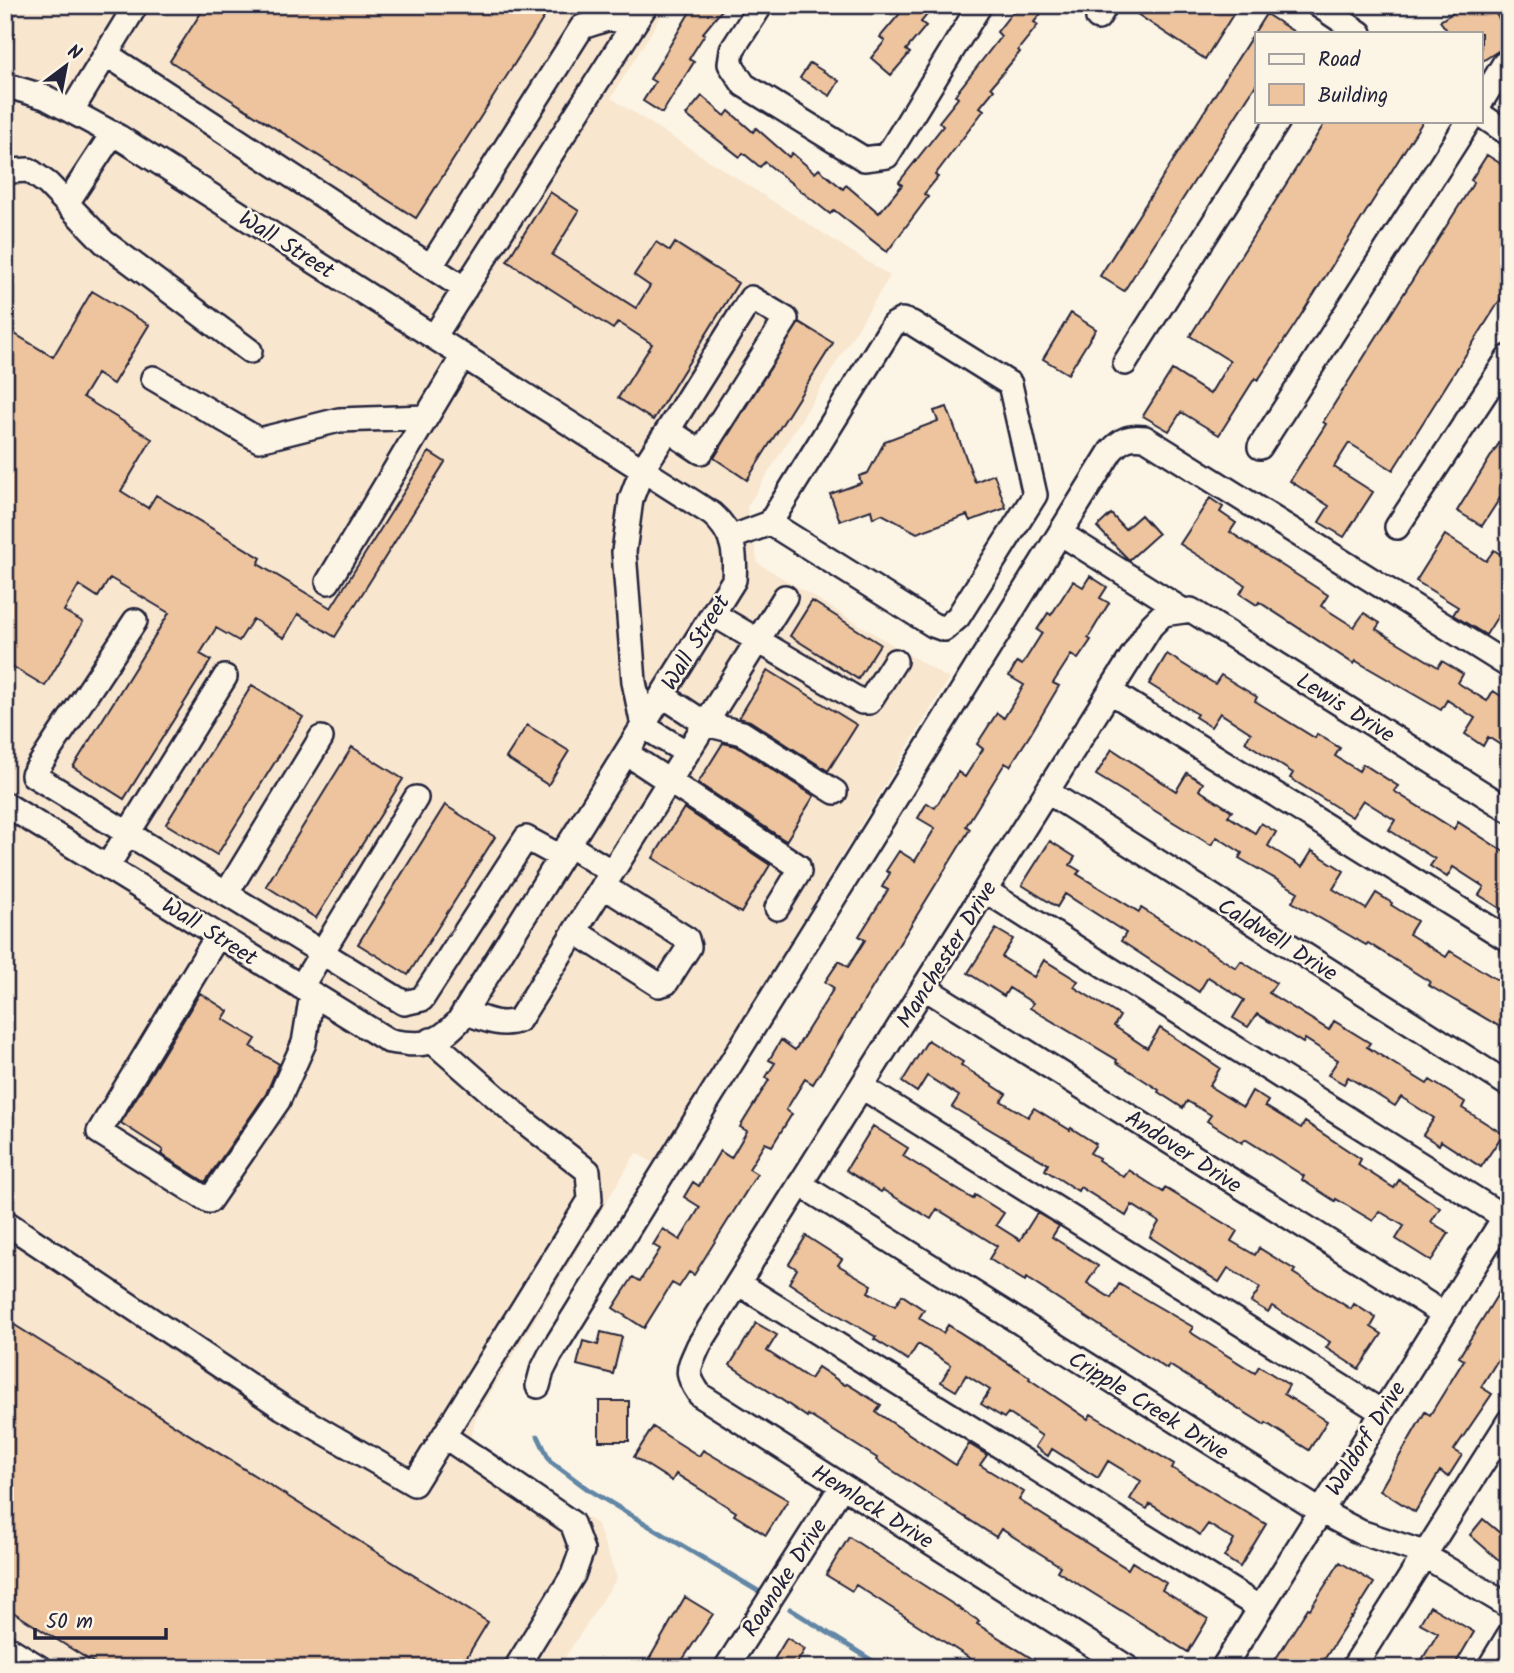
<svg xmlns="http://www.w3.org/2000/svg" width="1514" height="1673" viewBox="0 0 1514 1673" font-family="Kalam,sans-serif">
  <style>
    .built { fill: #f8e6cf }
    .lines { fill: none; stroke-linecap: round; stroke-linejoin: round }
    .stream { stroke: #6286a6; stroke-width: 5 }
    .building { fill: #edc49d; stroke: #22223b; stroke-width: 2 }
    .minor-casing { stroke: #22223b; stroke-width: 28 }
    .minor { stroke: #fcf5e5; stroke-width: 23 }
    .labels { text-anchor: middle; stroke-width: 5; stroke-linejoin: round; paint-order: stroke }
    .street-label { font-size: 23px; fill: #22223b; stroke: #fcf5e5 }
  </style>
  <rect width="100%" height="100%" fill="#fcf5e5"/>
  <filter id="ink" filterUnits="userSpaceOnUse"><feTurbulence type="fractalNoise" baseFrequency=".0143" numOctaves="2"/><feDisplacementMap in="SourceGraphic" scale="14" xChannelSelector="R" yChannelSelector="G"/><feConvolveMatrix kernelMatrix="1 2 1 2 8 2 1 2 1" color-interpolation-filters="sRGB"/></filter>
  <g filter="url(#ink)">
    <path class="built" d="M5,5H668L611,98L890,276L747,507L758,563L949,679L655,1164L636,1153L476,1417L470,1443L597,1524L617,1578L558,1668H5Z"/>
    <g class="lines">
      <path class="stream" d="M538,1436L550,1461L589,1490L758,1591
        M790,1609L884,1668"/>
    </g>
    <path class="building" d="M206,5H552L416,218L170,61Z
      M694,5H726L703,33L705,34L689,59L694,62L662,113L643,101L655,82L650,79Z
      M907,5H935L921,22L926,26L906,50L910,53L891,75L871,58L885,41L880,37Z
      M1018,5H1048L1034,22L1038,25L1018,50L1020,52L991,87L994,90L980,107L984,110L935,175L938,177L924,194L928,197L887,252L834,210L830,214L765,162L760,167L743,153L740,157L686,115L702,96L725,116L729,111L753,132L756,128L789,157L792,153L815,173L819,169L843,189L846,185L879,213L902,185L899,182L943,126L939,122L958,98L955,95L1001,36L997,32Z
      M1142,5H1239L1205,59L1137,14Z
      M1465,5H1490L1509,34V44L1481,62V33H1449L1440,21Z
      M1266,14L1296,33H1257V83L1124,291L1100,276Z
      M810,63L839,81L830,96L800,78Z
      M1326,121H1423L1296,323L1258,380L1255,378L1219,435L1181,412L1169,431L1143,416L1172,370L1210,394L1230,361L1190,336Z
      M1487,155L1509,169V286L1393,470L1349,443L1334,467L1373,492L1344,537L1319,522L1329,506L1290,481L1326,424L1323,422L1474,182L1471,180Z
      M550,192L579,211L552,255L636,308L650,286L634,275L656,242L670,251L675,243L738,283L653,420L618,398L652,344L618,322L613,329L507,261Z
      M92,291L149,325L113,384L97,374L83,397L152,439L121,491L148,508L156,495L261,558L258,564L331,608L429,452L445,462L335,637L298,614L284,638L253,619L239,641L216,628L200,654L211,660L124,799L73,767L169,613L110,578L98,597L79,585L64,611L83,622L45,686L5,662V328L53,357Z
      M1071,313L1096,329L1068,374L1043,359Z
      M799,322L833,343L747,480L714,458Z
      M947,407L975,482L994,474L1006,508L970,521L967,515L917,533L882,514L873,518L871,510L840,521L830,494L861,483L859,476L868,473L885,441L938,421L934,411Z
      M1509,427V484L1482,526L1457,511Z
      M1210,498L1223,507L1220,512L1236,523L1230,532L1328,595L1321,606L1354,627L1364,613L1380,623L1376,629L1438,667L1442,661L1463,674L1458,683L1487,701L1493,691L1506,699L1502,706L1509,710V736L1502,746L1488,737L1483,746L1465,734L1475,718L1447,700L1441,710L1356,661L1354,664L1259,602L1257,605L1240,594L1245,585L1180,544Z
      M1111,514L1125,529L1141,515L1158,534L1129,560L1097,527Z
      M1445,535L1486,561L1494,550L1509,560V598L1486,635L1453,615L1458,607L1416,581Z
      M1090,576L1107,587L1100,598L1109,603L1088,638L1091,640L1078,659L1071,655L1053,683L1059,686L1030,735L1010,766L1005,763L966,826L970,829L813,1084L805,1079L786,1110L792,1114L772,1146L765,1143L749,1169L757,1174L694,1275L689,1272L679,1287L672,1283L644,1328L613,1308L633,1277L640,1281L660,1249L653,1245L663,1229L680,1240L700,1207L684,1197L693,1182L699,1186L720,1151L731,1158L747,1131L740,1127L769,1080L766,1077L775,1063L769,1060L781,1040L795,1050L834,988L825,982L839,961L848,967L865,940L859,936L888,890L882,887L890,873L886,871L899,851L915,861L935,828L918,818L927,803L935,808L958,772L965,777L983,749L977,744L997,713L1004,718L1024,685L1009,676L1017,662L1022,665L1042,633L1037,630L1048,613L1051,615L1073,581L1083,587Z
      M812,601L880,644L858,679L790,636Z
      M1167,654L1215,684L1221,675L1257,697L1255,701L1315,738L1317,734L1340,748L1335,756L1359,771L1363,764L1398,786L1394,791L1454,829L1458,822L1509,855V914L1479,895L1484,887L1453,867L1447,877L1430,866L1435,859L1389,830L1395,820L1363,800L1352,817L1290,778L1293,773L1245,742L1251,733L1220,713L1211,727L1195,717L1197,714L1149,684Z
      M768,670L857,725L828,771L750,721L739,718Z
      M252,685L303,717L217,855L166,824Z
      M527,725L569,751L548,785L506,758Z
      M723,743L736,746L814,796L786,841L698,783Z
      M352,747L403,779L316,918L266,886Z
      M1112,749L1176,791L1187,773L1203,783L1199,790L1232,811L1228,816L1255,833L1261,823L1276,832L1268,846L1302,867L1312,851L1344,871L1333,889L1366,909L1376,893L1392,903L1391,905L1417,921L1409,934L1446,957L1450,951L1509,987V1032L1428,985L1430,982L1368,943L1366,945L1292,902L1298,892L1239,858L1242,853L1217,837L1211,845L1096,775Z
      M445,805L495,837L408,975L358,944Z
      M684,808L770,865L741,913L653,858Z
      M1050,841L1075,857L1070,865L1080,871L1077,874L1139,912L1141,908L1236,968L1241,961L1276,983L1269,993L1329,1030L1334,1021L1370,1043L1367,1047L1427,1084L1430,1080L1465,1102L1462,1108L1503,1134L1481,1167L1441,1141L1439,1145L1423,1135L1434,1118L1401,1097L1395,1106L1348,1077L1344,1084L1328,1075L1338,1060L1305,1039L1303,1043L1257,1014L1248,1027L1233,1018L1244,1000L1208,977L1199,992L1121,941L1126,933L1065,894L1057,907L1022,885Z
      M996,929L1013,939L1002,957L1034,977L1044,960L1078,981L1074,987L1120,1016L1114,1026L1147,1048L1160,1028L1220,1068L1209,1086L1243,1107L1252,1091L1268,1101L1265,1106L1301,1128L1305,1122L1361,1159L1358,1165L1394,1188L1399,1180L1440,1208L1431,1222L1449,1233L1431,1261L1396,1239L1404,1226L1379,1211L1373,1221L1336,1199L1335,1201L1302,1180L1304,1176L1245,1139L1242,1143L1207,1121L1211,1115L1187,1101L1183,1108L1158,1092L1159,1090L1116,1062L1117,1060L1030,1008L1033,1003L1009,988L1004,996L968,973Z
      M200,993L228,1011L223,1019L256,1039L251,1047L279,1064L266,1094L205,1182L161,1154L163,1150L121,1123Z
      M928,1040L963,1062L961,1065L1006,1094L1001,1101L1028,1117L1034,1108L1070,1130L1071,1128L1096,1144L1090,1153L1099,1158L1098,1160L1124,1177L1129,1170L1163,1192L1165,1188L1237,1231L1231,1241L1255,1255L1259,1248L1295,1270L1293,1273L1351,1309L1354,1304L1376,1318L1371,1327L1382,1334L1359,1369L1326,1348L1330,1342L1272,1306L1268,1312L1251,1302L1260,1288L1228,1268L1219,1282L1150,1237L1159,1222L1132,1205L1126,1216L1080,1187L1078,1191L1045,1170L1048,1164L952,1107L959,1096L927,1076L917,1092L902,1082Z
      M873,1126L908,1148L903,1156L973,1199L975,1195L1004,1213L996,1225L1020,1240L1037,1213L1059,1226L1052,1237L1098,1266L1087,1283L1111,1298L1119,1284L1193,1327L1190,1332L1255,1373L1259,1366L1289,1385L1284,1394L1327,1421L1309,1450L1266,1423L1265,1425L1169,1365L1167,1369L1026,1278L1025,1281L989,1259L997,1246L937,1209L931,1219L883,1190L881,1192L846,1170Z
      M806,1236L842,1259L838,1265L872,1285L868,1292L895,1306L902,1295L924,1310L919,1318L943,1333L948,1325L1030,1377L1029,1379L1088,1419L1091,1414L1174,1464L1172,1468L1266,1524L1240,1567L1224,1557L1234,1540L1208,1524L1200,1535L1150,1504L1147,1509L1130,1499L1141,1481L1108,1461L1098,1478L1052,1449L1048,1456L1035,1447L1042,1436L1008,1413L1004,1418L981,1404L990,1390L966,1375L956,1391L941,1382L951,1365L918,1344L908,1360L874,1339L876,1337L828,1309L789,1283L797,1269L789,1264Z
      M1509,1276V1342L1481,1387L1492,1394L1454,1450L1462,1455L1448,1477L1440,1471L1415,1512L1380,1490L1425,1412L1430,1415L1464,1360L1459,1357Z
      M5,1319L488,1622L460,1668H102L5,1607Z
      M756,1323L777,1335L767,1351L810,1379L818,1367L845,1385L847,1384L881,1405L876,1412L956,1465L969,1444L987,1455L980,1465L1024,1492L1019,1500L1128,1569L1132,1562L1166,1583L1162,1590L1208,1619L1188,1652L1057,1571L1060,1566L1001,1529L996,1537L876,1460L877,1458L808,1415L807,1417L730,1365Z
      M601,1332L622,1337L613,1374L577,1365L583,1341L598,1345Z
      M599,1401H629V1441H599Z
      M653,1427L699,1456L703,1450L788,1500L766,1535L734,1515L736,1512L676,1474L672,1481L634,1457Z
      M1483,1519L1500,1533L1509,1523V1569L1470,1535Z
      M849,1537L979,1621L977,1624L1047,1668H985L856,1585L852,1591L826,1575Z
      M1340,1562L1374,1583L1352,1618L1351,1617L1319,1668H1270L1308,1608L1310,1609Z
      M685,1597L713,1614L677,1668H644Z
      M1430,1606L1474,1632L1453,1668H1417L1438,1633L1420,1623Z
      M787,1638L805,1649L794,1668H769Z"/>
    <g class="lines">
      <g class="minor-casing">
        <path id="minor" d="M761,5L732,50L730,64L744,85L864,159L887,156L980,5
          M1318,5L1360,33
          M1098,18L1106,5
          M106,54L465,289
          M5,85L45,97L119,137L712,514C734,533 736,553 734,580L458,1022C434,1047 421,1046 389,1041L5,804
          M1481,102L1504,64L1509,63
          M72,110L136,5
          M1481,115L1509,134
          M5,175L9,171L29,170L48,184L104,242L250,351
          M67,203L113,133
          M431,266L582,27L610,18L633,25
          M434,337L646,5
          M1125,363L1278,121
          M153,378L259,440L339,420L426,417
          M668,430L751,298L786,319L701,452L668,430L642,470L631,499L624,552L634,682L643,726L687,753
          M1260,447L1469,121
          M1397,527L1509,357
          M1060,533L1182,610
          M730,538L770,523L893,325L902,320L912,323L1010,384L1035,495L958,617L944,629L933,625L770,523
          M328,582L463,356
          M713,614L862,702H869L895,661
          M135,621L33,775L404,1003L422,999L526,838L561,857
          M1111,692L1509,940
          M662,695L706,724L742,733L835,792
          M626,753L798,866L799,872L777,908
          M1048,792L1509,1085
          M568,845L612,872
          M107,867L225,677
          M986,891L1504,1217
          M226,894L321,738
          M576,932L659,985L666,983L689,947L687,939L603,886
          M218,935L99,1132L209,1201L278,1101L304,1043L312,994
          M301,987L416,798
          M925,988L1444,1314
          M464,1012C482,1018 500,1028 519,1020L785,597
          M862,1087L1382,1412
          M800,1184L1320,1511L1360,1532L1415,1550L1509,1606
          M5,1222L283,1408L414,1484L590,1200L588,1171L526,1123L431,1040
          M738,1283L1260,1608
          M538,1386L542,1371L550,1355L1111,451C1122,439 1129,436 1145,438L1509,666
          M444,1436L572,1523L582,1550L573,1575L516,1668
          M5,1646L40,1668
          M726,1668L842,1486
          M1128,1668L700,1395C684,1372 688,1370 699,1345L1151,626L1163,614L1191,610L1509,810
          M1223,1668L1509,1210
          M1353,1668L1509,1421
          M1489,1668L1509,1635"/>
      </g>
      <use href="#minor" class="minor"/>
    </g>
  </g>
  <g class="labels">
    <g class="street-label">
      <text transform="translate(287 244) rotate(32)" y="8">Wall Street</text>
      <text transform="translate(695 642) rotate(-58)" y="8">Wall Street</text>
      <text transform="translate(1346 707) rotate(32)" y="8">Lewis Drive</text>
      <text transform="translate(210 931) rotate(32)" y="8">Wall Street</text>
      <text transform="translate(1278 939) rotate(32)" y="8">Caldwell Drive</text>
      <text transform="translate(946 954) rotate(-58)" y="8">Manchester Drive</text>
      <text transform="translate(1184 1151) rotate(33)" y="8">Andover Drive</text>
      <text transform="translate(1149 1405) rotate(32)" y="8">Cripple Creek Drive</text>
      <text transform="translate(1365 1438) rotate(-58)" y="8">Waldorf Drive</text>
      <text transform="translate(873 1506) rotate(32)" y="8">Hemlock Drive</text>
      <text transform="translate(784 1577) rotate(-57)" y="8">Roanoke Drive</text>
    </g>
  </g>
  <rect width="1514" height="1673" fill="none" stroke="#fcf5e5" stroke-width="28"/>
  <rect x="14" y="14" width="1486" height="1645" fill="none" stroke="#22223b" stroke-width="2.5" filter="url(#ink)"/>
  <rect x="1255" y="32" width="228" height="91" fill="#fcf5e5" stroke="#a5a1a1" stroke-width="2"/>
  <rect x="1269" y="54" width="35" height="10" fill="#fcf5e5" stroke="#a5a1a1" stroke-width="2"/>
  <text x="1318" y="66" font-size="21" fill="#22223b">Road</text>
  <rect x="1269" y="84" width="35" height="21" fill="#edc49d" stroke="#a5a1a1" stroke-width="2"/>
  <text x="1318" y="102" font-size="21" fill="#22223b">Building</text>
  <g transform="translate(66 66) rotate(32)" stroke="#fcf5e5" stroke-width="5" paint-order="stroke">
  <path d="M0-5L12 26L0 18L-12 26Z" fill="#22223b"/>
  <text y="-10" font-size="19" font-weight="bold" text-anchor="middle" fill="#22223b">N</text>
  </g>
  <path d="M35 1628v10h131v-10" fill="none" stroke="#22223b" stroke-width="3.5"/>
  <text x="46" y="1628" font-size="21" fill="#22223b" stroke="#fcf5e5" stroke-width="5" paint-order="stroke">50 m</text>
</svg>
